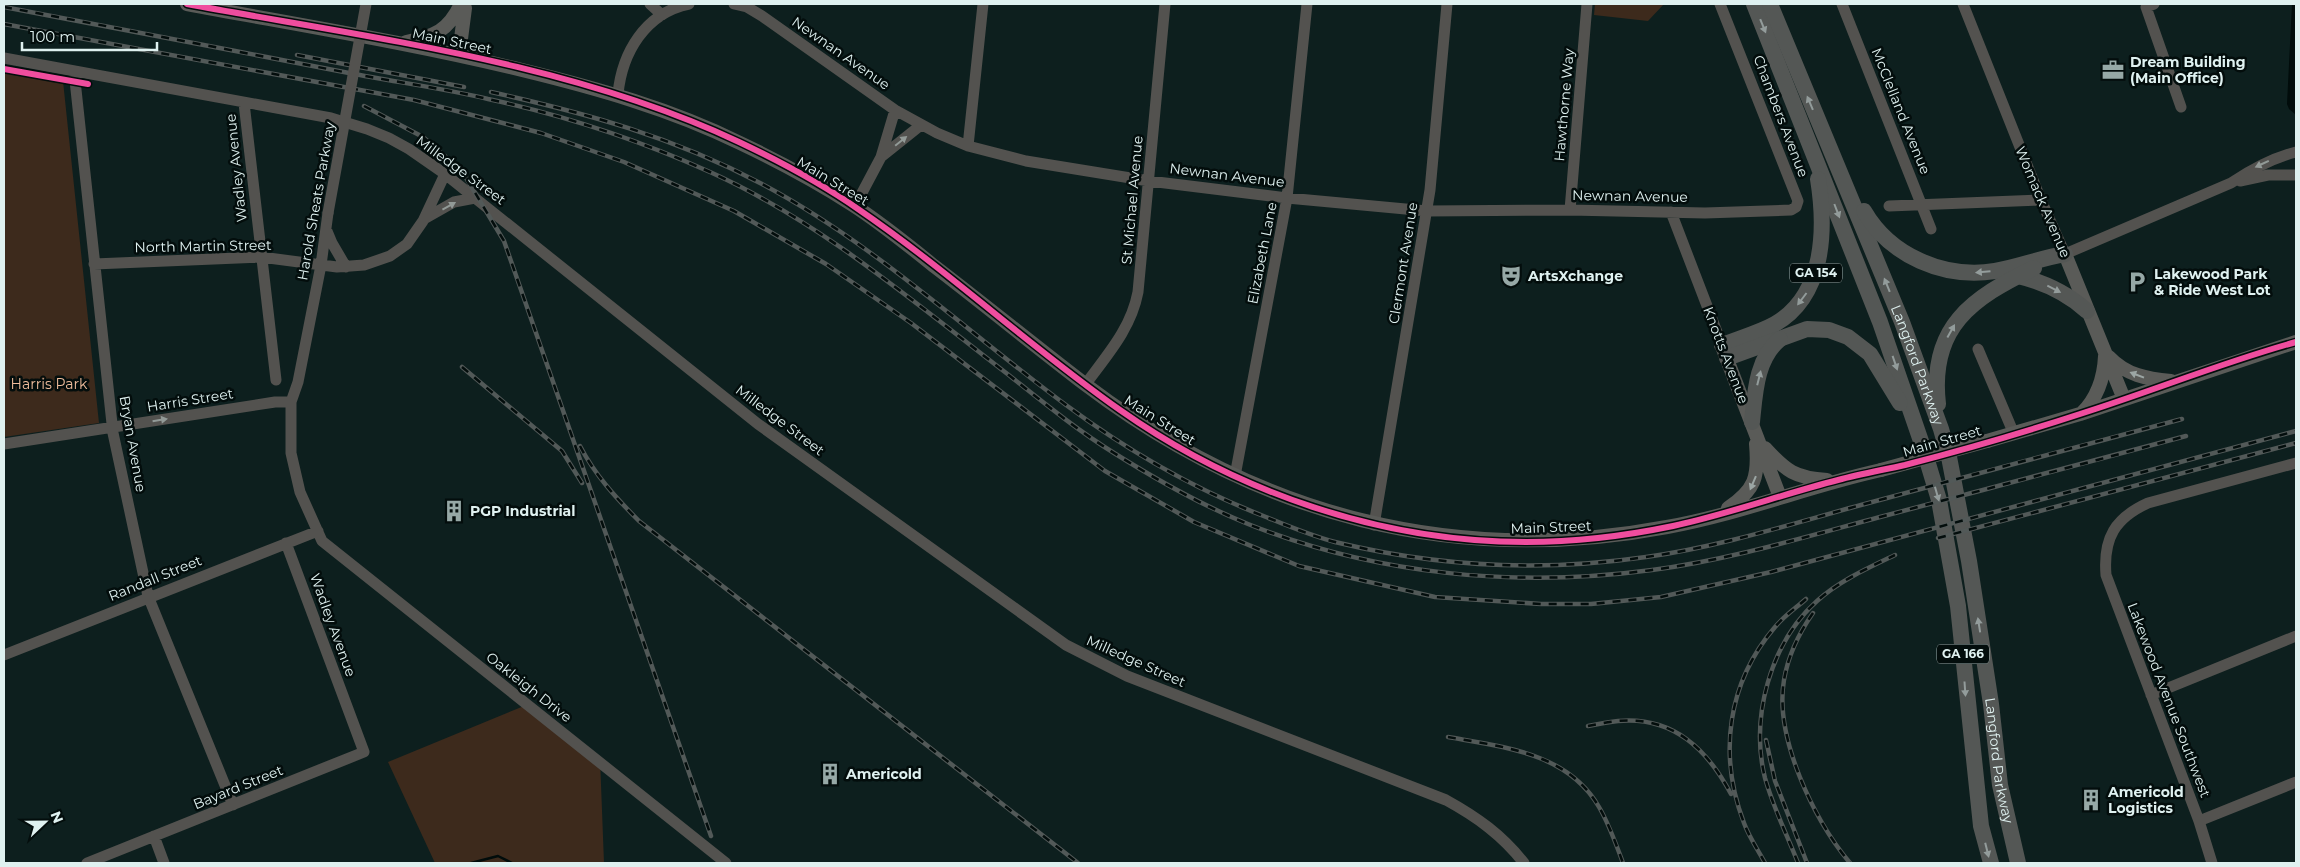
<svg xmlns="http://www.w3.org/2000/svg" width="2300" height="867" viewBox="0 0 2300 867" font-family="Montserrat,sans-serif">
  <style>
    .green { fill: #3d2a1c }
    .water { fill: #010c0b }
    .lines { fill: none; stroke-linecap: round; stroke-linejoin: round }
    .stream { stroke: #010c0b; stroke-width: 2.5 }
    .minor { stroke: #53524f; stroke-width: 11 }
    .major { stroke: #5a5b58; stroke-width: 14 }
    .highway { stroke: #545755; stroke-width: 16 }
    .rail-casing { stroke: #525958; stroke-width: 4.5 }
    .rail { stroke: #030d0c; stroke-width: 2.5; stroke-dasharray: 8; stroke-linecap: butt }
    .minor-bridge { stroke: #53524f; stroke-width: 11 }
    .major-bridge { stroke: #5a5b58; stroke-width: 14 }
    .cycleway-casing { stroke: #030d0c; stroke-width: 9 }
    .cycleway { stroke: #ef4d9e; stroke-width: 6 }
    .oneway { fill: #939c9b }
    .oneway2 { fill: #929a97 }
    .oneway3 { fill: #9ca6a4 }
    .labels { text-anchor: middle; stroke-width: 5; stroke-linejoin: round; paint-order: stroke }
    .shield { fill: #030d0c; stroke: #9dadac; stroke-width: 1 }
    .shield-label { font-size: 12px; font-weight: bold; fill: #dff1f0 }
    .street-label { font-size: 14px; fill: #dff1f0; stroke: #030d0c }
    .poi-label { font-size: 14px; font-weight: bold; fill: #dff1f0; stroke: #030d0c; text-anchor: start }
    .park-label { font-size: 14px; fill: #f0bd9c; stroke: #030d0c }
  </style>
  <rect width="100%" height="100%" fill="#0d1f1e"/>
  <path class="green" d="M1595,4H1664L1648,21L1594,15Z
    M4,66L57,76L63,81L99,423L4,437Z
    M524,706L600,758L604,863H435L388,762Z"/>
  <path class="water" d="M2292,4H2296V115L2289,109L2287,104Z"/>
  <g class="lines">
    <path class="stream" d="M471,863L498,856L512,863"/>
    <path class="minor" d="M650,4L662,15
      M734,4L747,7L762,16L895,110L937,133L968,146L1026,161L1149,181L1287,198L1427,211L1570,210L1705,213L1791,210L1796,207L1798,201L1720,4
      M1842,4L1931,229
      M1963,4L2041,200L2065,254L2231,183C2252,169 2272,158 2296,152
      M2154,4L2146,7L2181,107
      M4,58L331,118L367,129L389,138L409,149L445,174L758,424L1066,645L1127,676L1446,800C1477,817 1502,835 1524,863
      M74,71L113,433L148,596L233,805
      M618,94C622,53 645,13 689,4
      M244,103L276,380
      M968,146L983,4
      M881,157L921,125
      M2240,181L2268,175H2296
      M855,206L881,157L895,110
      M1889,206L2041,200
      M1570,210L1587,4
      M1671,212L1722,345
      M328,213L321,265L298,382L291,402V453L300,492L322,541L726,863
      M424,219L454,202L475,198
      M327,231L332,243L346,267
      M94,264L261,257L337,267L364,265L390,256L407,244L423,221L445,174
      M1978,349L2014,434
      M1085,385C1107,355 1131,329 1138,292L1165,4
      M4,444L275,402H291
      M1235,476L1287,198L1307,4
      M1374,525L1430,190L1447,4
      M4,655L318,531
      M2151,695L2296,636
      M2199,821L2296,782
      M154,836L164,863
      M87,863L364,752L286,543
      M2212,863L2199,821L2106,575C2103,538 2115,518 2148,503L2296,463"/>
    <path class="major" d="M187,4C299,25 411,43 522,70C596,88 671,109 740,143C778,161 817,182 853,205C881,223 908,245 934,266C985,305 1035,346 1086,385C1259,516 1454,567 1667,527C1740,514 1809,486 1881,470
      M406,42C435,36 448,31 461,4
      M459,54L465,8
      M2065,254L2124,399
      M1723,349L1780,497
      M2109,357C2126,375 2147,379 2171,381
      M2082,413C2098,397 2104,377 2105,356
      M1987,441L2080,414L2296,342
      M1765,448C1786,471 1795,478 1827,480
      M1728,508C1755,490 1759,477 1756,444"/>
    <g class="highway">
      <path d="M1754,4L1880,322L1923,447L1939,500L1958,606L1981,826L1991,863"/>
      <path id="s1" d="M1770,4L1902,322L1941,429L1949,457L1969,561L1991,704L2000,785L2018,863"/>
      <path d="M1864,211C1890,256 1944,279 1995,271C2018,267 2041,258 2065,254"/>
      <path d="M2018,276C2043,282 2067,293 2087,311"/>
      <path d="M1722,345C1740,338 1759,333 1775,324C1825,295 1826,229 1818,179"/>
      <path d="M1727,358L1807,329L1829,330L1848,337L1870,354L1900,403"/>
      <path d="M1938,404C1929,327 1972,298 2034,268"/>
      <path d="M1752,422C1755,393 1756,359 1780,339"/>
    </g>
    <g class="rail-casing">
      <path id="rail" d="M4,7C119,28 234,51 349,73C395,82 442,88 488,99C563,115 639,140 710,172C821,222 915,303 1010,376C1044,403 1077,430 1114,453C1157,480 1201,505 1248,524C1376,575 1516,588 1652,570C1729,560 1805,537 1880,517C1982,490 2084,464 2186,436
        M4,24L414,100L541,133L624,162L734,211L826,264L911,323L1105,471L1194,522L1299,566L1435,597L1541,604H1591L1661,597L1771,572L2296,431
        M297,55L464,87
        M491,92C586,113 673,137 760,183C872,242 965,330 1066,405C1128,451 1194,489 1266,517C1288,526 1312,536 1335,542C1438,567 1542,572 1646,557C1719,547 1791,524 1861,505C1968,476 2075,447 2182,419
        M364,106L423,137L462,171L504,241L711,836
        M462,367L562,451L582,483
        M580,446C595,475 616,498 639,521L1078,863
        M1938,538L2296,443
        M1813,613C1799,633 1788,656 1784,680C1774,737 1814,820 1850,863
        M1588,726C1598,724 1608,722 1618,721C1673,716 1707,749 1731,794
        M1448,737C1504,747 1568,753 1599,807C1609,824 1616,844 1623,863
        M1766,740L1775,781L1807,863
        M1765,863C1758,850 1749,837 1744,823C1718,755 1727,683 1775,627C1784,616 1796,608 1806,599
        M1798,863C1787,835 1773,807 1765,778C1750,718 1770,643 1817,601C1839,581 1868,568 1895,555"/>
    </g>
    <use href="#rail" class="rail"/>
    <path class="minor-bridge" d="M328,213L366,4"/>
    <path class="major-bridge" d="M1881,470L1987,441"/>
    <g class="cycleway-casing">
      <path id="cycleway" d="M187,4C370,38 570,62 739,142C779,161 822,184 858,209C949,271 1030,347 1120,410C1238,493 1382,542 1526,542C1575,542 1625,536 1673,526C1729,514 1783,494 1838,480C1860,474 1883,470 1905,465C1963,450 2022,433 2080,414C2153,391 2223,362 2296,342
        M4,69L88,84"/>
    </g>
    <use href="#cycleway" class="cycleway"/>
  </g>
  <defs><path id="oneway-solid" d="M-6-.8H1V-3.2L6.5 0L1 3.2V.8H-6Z" transform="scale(1.25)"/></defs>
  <g class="oneway">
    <use href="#oneway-solid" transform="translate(1763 26) rotate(68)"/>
    <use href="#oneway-solid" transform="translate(1810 103) rotate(-113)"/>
    <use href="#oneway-solid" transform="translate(1837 211) rotate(69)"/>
    <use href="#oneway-solid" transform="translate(1983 272) rotate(175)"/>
    <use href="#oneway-solid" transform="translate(1887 285) rotate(-112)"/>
    <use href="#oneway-solid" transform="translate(2054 289) rotate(27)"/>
    <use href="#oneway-solid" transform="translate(1802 299) rotate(127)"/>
    <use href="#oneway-solid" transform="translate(1951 331) rotate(-61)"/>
    <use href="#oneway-solid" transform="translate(1895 363) rotate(71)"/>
    <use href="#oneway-solid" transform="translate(1759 378) rotate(-76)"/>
    <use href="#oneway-solid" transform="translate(1937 494) rotate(74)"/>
    <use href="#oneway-solid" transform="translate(1979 625) rotate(-99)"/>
    <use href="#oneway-solid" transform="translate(1965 689) rotate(86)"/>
    <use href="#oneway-solid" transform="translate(1987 850) rotate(76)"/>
  </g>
  <g class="oneway2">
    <use href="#oneway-solid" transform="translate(901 141) rotate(-39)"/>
    <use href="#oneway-solid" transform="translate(2262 164) rotate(155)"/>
    <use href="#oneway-solid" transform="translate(449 206) rotate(-29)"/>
    <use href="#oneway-solid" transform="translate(160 420) rotate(-9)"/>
  </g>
  <g class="oneway3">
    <use href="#oneway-solid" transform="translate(2137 375) rotate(-159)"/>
    <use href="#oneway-solid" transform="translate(1753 483) rotate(113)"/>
  </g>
  <defs>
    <g id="office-bare" transform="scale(1.725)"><path d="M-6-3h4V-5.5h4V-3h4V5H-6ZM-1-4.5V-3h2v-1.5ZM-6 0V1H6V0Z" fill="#96a8a6" stroke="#030d0c" stroke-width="2.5" paint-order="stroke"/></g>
    <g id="theatre-bare" transform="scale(1.725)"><path d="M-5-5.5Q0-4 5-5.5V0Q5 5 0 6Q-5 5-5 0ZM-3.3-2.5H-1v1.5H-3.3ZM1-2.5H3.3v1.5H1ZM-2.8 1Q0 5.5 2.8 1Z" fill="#96a8a6" stroke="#030d0c" stroke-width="2.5" paint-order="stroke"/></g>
    <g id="parking-bare" transform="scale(1.725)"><path d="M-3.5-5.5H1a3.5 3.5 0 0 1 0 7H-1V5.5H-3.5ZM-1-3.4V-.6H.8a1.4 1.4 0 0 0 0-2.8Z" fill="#96a8a6" stroke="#030d0c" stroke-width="2.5" paint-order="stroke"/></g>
    <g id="building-bare" transform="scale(1.725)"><path d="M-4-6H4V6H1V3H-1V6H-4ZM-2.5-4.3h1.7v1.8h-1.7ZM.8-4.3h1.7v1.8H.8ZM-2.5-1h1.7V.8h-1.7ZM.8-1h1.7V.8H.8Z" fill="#96a8a6" stroke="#030d0c" stroke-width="2.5" paint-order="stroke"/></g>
  </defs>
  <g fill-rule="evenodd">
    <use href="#office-bare" x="2113" y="70"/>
    <use href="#theatre-bare" x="1511" y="276"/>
    <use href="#parking-bare" x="2137" y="282"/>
    <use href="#building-bare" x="454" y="511"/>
    <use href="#building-bare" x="830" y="774"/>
    <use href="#building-bare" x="2091" y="800"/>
  </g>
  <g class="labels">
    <g class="shield">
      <rect x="1790" y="263.5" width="52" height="19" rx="4"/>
      <rect x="1937" y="644.5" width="52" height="19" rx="4"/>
    </g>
    <g class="shield-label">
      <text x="1816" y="277">GA 154</text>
      <text x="1963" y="658">GA 166</text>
    </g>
    <g class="street-label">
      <text transform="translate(452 41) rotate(12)" y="5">Main Street</text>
      <text transform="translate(841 53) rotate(35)" y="5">Newnan Avenue</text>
      <text transform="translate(1564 105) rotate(-85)" y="5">Hawthorne Way</text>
      <text transform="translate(1901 111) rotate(68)" y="5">McClelland Avenue</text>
      <text transform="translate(1781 116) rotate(69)" y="5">Chambers Avenue</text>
      <text transform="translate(236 168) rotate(-96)" y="5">Wadley Avenue</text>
      <text transform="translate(461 170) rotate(36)" y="5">Milledge Street</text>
      <text transform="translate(1227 175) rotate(7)" y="5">Newnan Avenue</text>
      <text transform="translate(833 181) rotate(31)" y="5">Main Street</text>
      <text transform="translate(1630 196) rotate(1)" y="5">Newnan Avenue</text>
      <text transform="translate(1132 200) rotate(-85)" y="5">St Michael Avenue</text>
      <text transform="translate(316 201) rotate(-80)" y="5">Harold Sheats Parkway</text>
      <text transform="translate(2043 202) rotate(67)" y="5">Womack Avenue</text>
      <text transform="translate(203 246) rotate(-1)" y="5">North Martin Street</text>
      <text transform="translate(1262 253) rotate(-79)" y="5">Elizabeth Lane</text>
      <text transform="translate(1403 263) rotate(-81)" y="5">Clermont Avenue</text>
      <text transform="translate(1726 355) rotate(69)" y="5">Knotts Avenue</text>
      <text dy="5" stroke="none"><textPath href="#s1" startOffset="390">Langford Parkway</textPath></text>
      <text transform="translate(190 400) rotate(-9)" y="5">Harris Street</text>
      <text transform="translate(780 420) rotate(37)" y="5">Milledge Street</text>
      <text transform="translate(1160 420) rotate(32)" y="5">Main Street</text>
      <text transform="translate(1942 441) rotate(-16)" y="5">Main Street</text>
      <text transform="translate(133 444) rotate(80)" y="5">Bryan Avenue</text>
      <text transform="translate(1551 527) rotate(-2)" y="5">Main Street</text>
      <text transform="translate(155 578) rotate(-22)" y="5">Randall Street</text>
      <text transform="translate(333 625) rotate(70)" y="5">Wadley Avenue</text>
      <text transform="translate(1136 661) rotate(24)" y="5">Milledge Street</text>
      <text transform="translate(529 687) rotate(38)" y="5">Oakleigh Drive</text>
      <text transform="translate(2169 700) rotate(69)" y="5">Lakewood Avenue Southwest</text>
      <text dy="5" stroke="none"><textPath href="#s1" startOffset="795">Langford Parkway</textPath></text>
      <text transform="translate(238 787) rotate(-22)" y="5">Bayard Street</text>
    </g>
    <g class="poi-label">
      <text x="2130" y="67">Dream Building<tspan x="2130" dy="16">(Main Office)</tspan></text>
      <text x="2154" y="279">Lakewood Park<tspan x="2154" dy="16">&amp; Ride West Lot</tspan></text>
      <text x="1528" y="281">ArtsXchange</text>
      <text x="470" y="516">PGP Industrial</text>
      <text x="846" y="779">Americold</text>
      <text x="2108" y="797">Americold<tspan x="2108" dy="16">Logistics</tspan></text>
    </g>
    <g class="park-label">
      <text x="49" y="389">Harris Park</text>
    </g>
  </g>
  <rect width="2300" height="867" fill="none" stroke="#dff1f0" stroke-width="10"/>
  <g transform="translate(45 822) rotate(68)" stroke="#030d0c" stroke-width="4" paint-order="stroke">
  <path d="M0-4L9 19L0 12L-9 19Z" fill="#dff1f0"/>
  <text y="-8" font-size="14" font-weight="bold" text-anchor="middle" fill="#dff1f0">N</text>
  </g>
  <path d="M22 42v8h135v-8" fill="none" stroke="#dff1f0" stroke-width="2.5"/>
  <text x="30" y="42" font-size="15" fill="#dff1f0" stroke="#030d0c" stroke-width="4" paint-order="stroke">100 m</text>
</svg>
